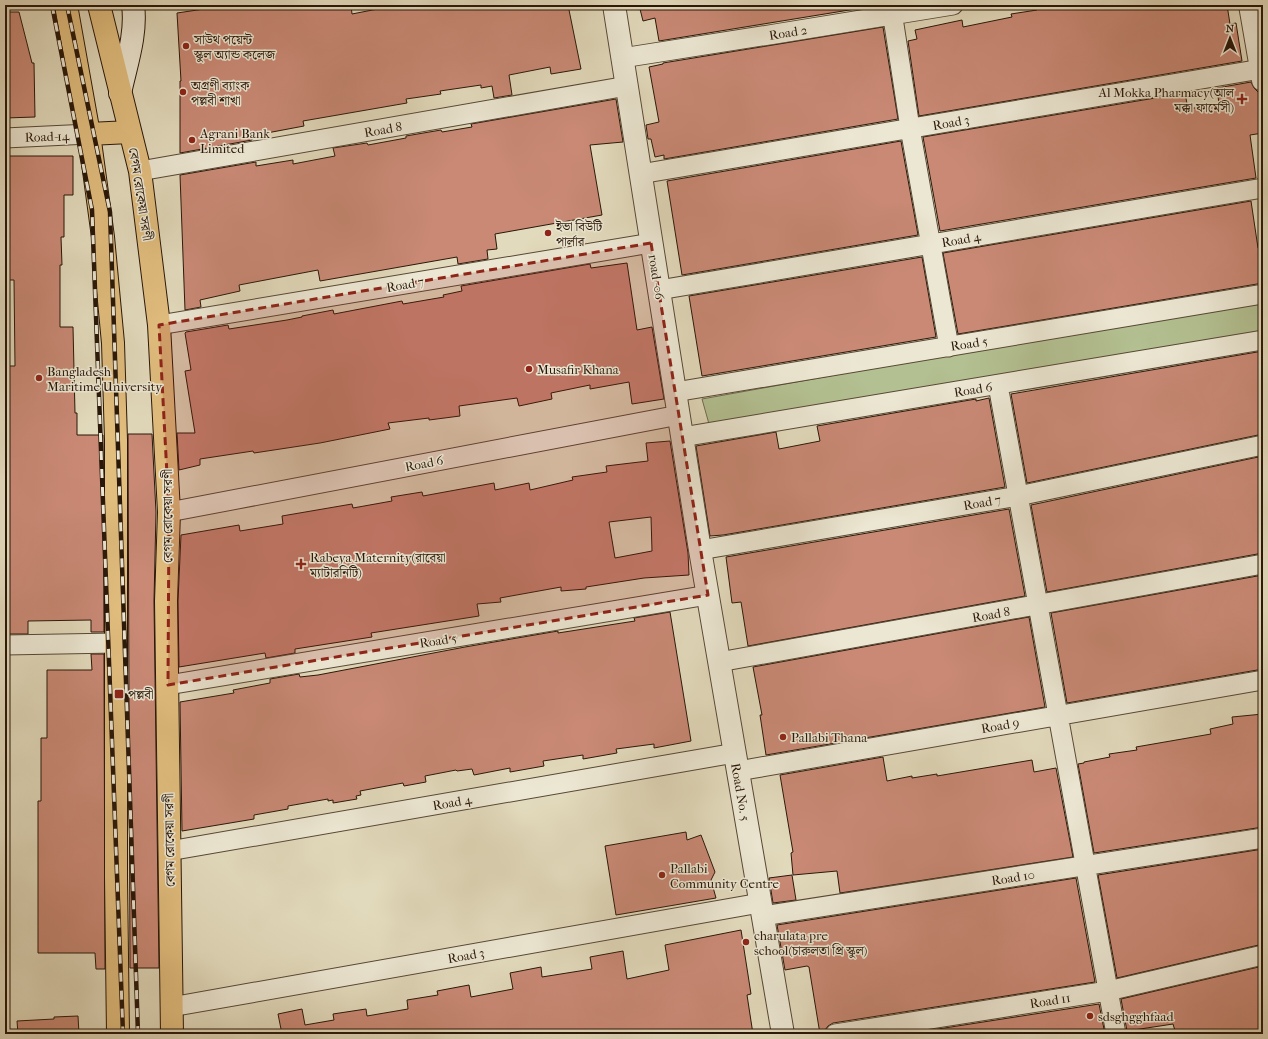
<svg xmlns="http://www.w3.org/2000/svg" width="1268" height="1039" viewBox="0 0 1268 1039" font-family="'IM FELL French Canon','Noto Serif Bengali',serif">
  <style>
    .green { fill: #b3c091; stroke: #6e6c4d }
    .building { fill: #c98975; stroke: #291709; fill-rule: evenodd }
    .lines { fill: none; stroke-linecap: round; stroke-linejoin: round }
    .minor-casing { stroke: #574836; stroke-width: 21 }
    .tertiary-casing { stroke: #574836; stroke-width: 24 }
    .secondary-casing { stroke: #291709; stroke-width: 24 }
    .primary-casing { stroke: #291709; stroke-width: 24 }
    .minor { stroke: #ece7d3; stroke-width: 19 }
    .tertiary { stroke: #ece7d3; stroke-width: 22 }
    .secondary { stroke: #ece7d3; stroke-width: 22 }
    .primary { stroke: #e1bd7e; stroke-width: 22 }
    .rail-casing { stroke: #291709; stroke-width: 4.5 }
    .rail { stroke: #ece7d3; stroke-width: 3; stroke-dasharray: 9; stroke-linecap: butt }
    .marked { fill: #8f2418; fill-opacity: 0.2; stroke: #8f2418; stroke-width: 3; stroke-dasharray: 8 5; stroke-linejoin: round }
    .poi-dot { fill: #8f2418; stroke: #ece7d3; stroke-width: 1.5 }
    .labels { text-anchor: middle; stroke-width: 3; stroke-linejoin: round; paint-order: stroke }
    .street-label { font-size: 13px; fill: #291709; stroke: #ece7d3 }
    .poi-label { font-size: 13px; fill: #291709; stroke: #ece7d3; text-anchor: start }
  </style>
  <rect width="100%" height="100%" fill="#e2dabc"/>
  <filter id="stains"><feTurbulence type="fractalNoise" baseFrequency=".005" numOctaves="4"/><feColorMatrix values="0 0 0 0 .2 0 0 0 0 .09 0 0 0 0 .02 0 0 0 .5 -.17"/></filter>
  <radialGradient id="worn" r=".72"><stop offset=".6" stop-color="#630" stop-opacity="0"/><stop offset="1" stop-color="#630" stop-opacity=".3"/></radialGradient>
  <path class="green" d="M1263,298V331L709,424L702,399Z"/>
  <path class="building" d="M231,5H351L352,14L398,5H568L581,69L551,74L550,67L509,75L512,95L494,98L492,86L481,88V85L440,91L441,94L406,99L407,103L303,121L304,126L251,136L252,140L180,153V81H181L177,13Z
    M639,5H880L659,41L655,18L643,21Z
    M1051,5H1227L1230,24L1236,23L1242,61L919,116L908,41L917,39L915,30L962,20L963,27L1012,17L1011,14L1037,10L1036,7Z
    M5,12H19L32,63H34L35,117L5,118Z
    M883,27L898,119L664,159V155L655,157L651,139H648L646,125L659,122L649,67L663,64V63Z
    M1251,82L1254,88L1258,92H1263V133L1250,135L1256,178L940,231L923,137L1185,93L1188,109L1219,104L1217,88Z
    M616,99L623,142L590,145L602,215L495,234L497,249L487,250L488,259L458,264L457,257L320,281L318,270L239,285L240,291L200,300L201,307L185,310L180,175L256,162V166L293,160V164L335,156L333,148L367,143L368,145L406,138V136L441,130L442,132L472,127L471,124Z
    M901,141L918,235L682,275L667,181Z
    M9,156H73V195H64V237H61L62,265H60V327H73L75,413H77V435H103L104,632H91V620L28,621V634H5V366H15L14,280H5V197H9Z
    M1251,201L1258,248L1263,247V283L958,334L943,253Z
    M922,257L936,337L702,376L689,296Z
    M627,263L637,330L652,327L664,399L632,404L629,382L590,389V385L551,393L552,399L519,406L517,398L459,406L460,416L429,420V418L388,423L390,429L320,443L254,453L253,451L200,459V465L179,470L177,433H195L185,371L191,370L185,333L186,332L228,325L229,329L287,320L302,317V316L333,310L334,314L402,301L403,304L444,297L443,295L462,291L461,286L590,264L591,268Z
    M1263,351V434L1027,483L1011,394Z
    M989,398L1005,487L723,535L710,536L696,446L776,432L779,449L820,441L817,426L976,399V401Z
    M128,434H152L156,512L154,601L159,968H130Z
    M670,441L688,553L689,575L644,578L586,587V589L561,591V587L500,598L501,602L477,604L479,616L371,633L372,637L295,649V653L266,658L265,653L179,667L178,601L181,535L239,525L240,531L283,524L282,516L352,504L353,508L392,501L391,497L422,492L423,496L494,483L495,490L529,483L530,490L573,480L572,477L607,472L606,466L648,461L646,443ZM651,517L652,551L615,558L609,522Z
    M1263,456V553L1047,592L1031,505Z
    M1009,509L1025,596L748,646L741,602L732,603L726,557Z
    M1263,575V669L1067,703L1051,613Z
    M670,612L691,741L654,748V744L616,749L617,753L583,759V755L543,761L544,766L510,772V768L474,775L472,769L457,771L456,770L425,776L426,782L404,786L403,783L360,791L361,795L356,796L357,799L333,803V800L328,801V799L288,806V809L254,815V819L182,831L180,702L234,693L233,690L270,683V679L299,674L300,677L318,675L465,647L558,631V633L635,621L634,618Z
    M1029,617L1045,707L766,755L760,715H762L753,667Z
    M91,654H104L105,969H96L95,953H38V801H41V738H47V670H92Z
    M1263,714V827L1094,853L1078,764L1084,763V762L1110,757L1109,754L1137,750L1136,747L1211,734L1210,729L1233,724L1232,717Z
    M883,757L887,781L912,776V778L937,774V776L1032,760L1034,772L1056,768L1073,857L840,893L837,871L793,875L791,853L793,852L780,775Z
    M686,832L687,840L701,835L715,872L711,880L716,898L616,915L605,846Z
    M1263,849V944L1117,978L1098,875Z
    M792,875L796,900L773,903L769,878Z
    M1076,878L1095,982L833,1023L828,1026L825,1030L824,1034H820L809,967L807,966L785,970L777,925Z
    M741,930L751,994L747,995L753,1034H282L278,1014L302,1009L305,1025L334,1020L333,1014L366,1009L367,1016L408,1009L407,1000L438,995L437,991L469,985L471,997L513,989L510,973L541,967L542,977L592,969L590,957L623,951L627,979L669,970L665,945Z
    M1263,966V1034H1176L1173,1024L1127,1031L1121,999Z
    M1099,1004L1105,1034H906Z
    M78,1016L79,1034H18L17,1021L54,1019V1017Z"/>
  <g class="lines">
    <g class="minor-casing">
      <path id="minor" d="M891,5L910,128L949,347
        M622,58L775,34L953,5
        M5,138L89,134
        M140,171L627,86
        M640,174L1261,69
        M659,290L1263,188
        M159,325L651,243
        M998,385L1116,1034
        M675,392L1263,294
        M682,437L1263,340
        M169,512L679,415
        M700,550L1018,496L1263,445
        M5,645L116,643
        M719,662L1263,564
        M168,685L708,595
        M738,771L1263,680
        M169,851L735,753
        M762,916L1263,838
        M171,1007L760,903
        M835,1034L1108,991L1263,955"/>
    </g>
    <g class="tertiary-casing">
      <path id="tertiary" d="M614,5L700,550L783,1034
        M1250,5L1263,80"/>
    </g>
    <g class="secondary-casing">
      <path id="secondary" d="M120,93C126,65 137,34 133,5"/>
    </g>
    <g class="primary-casing">
      <path id="primary" d="M66,5L89,134L103,237L113,343L116,440V878L118,1034
        M99,5L140,171L159,325L169,512L166,601L172,1034
        M89,134L130,132"/>
    </g>
    <use href="#minor" class="minor"/>
    <use href="#tertiary" class="tertiary"/>
    <use href="#secondary" class="secondary"/>
    <use href="#primary" class="primary"/>
    <g class="rail-casing">
      <path id="rail" d="M52,5L92,210L123,1034
        M67,5L110,212L138,1034"/>
    </g>
    <use href="#rail" class="rail"/>
  </g>
  <path class="marked" d="M651,243L708,595L168,685L169,512L159,325Z"/>
  <g class="poi-dot">
    <circle cx="186" cy="46" r="4"/>
    <circle cx="183" cy="92" r="4"/>
    <path d="M1240 93h4v4h4v4h-4v4h-4v-4h-4v-4h4z"/>
    <circle cx="192" cy="140" r="4"/>
    <circle cx="548" cy="233" r="4"/>
    <circle cx="529" cy="369" r="4"/>
    <circle cx="39" cy="378" r="4"/>
    <path d="M299 558h4v4h4v4h-4v4h-4v-4h-4v-4h4z"/>
    <rect x="114" y="689" width="10" height="10" rx="2"/>
    <circle cx="783" cy="737" r="4"/>
    <circle cx="662" cy="875" r="4"/>
    <circle cx="746" cy="942" r="4"/>
    <circle cx="1090" cy="1016" r="4"/>
  </g>
  <g class="labels">
    <g class="street-label">
      <text transform="translate(788 32) rotate(-9)" y="5">Road 2</text>
      <text transform="translate(951 122) rotate(-10)" y="5">Road 3</text>
      <text transform="translate(383 129) rotate(-10)" y="5">Road 8</text>
      <text transform="translate(47 136) rotate(-2)" y="5">Road-14</text>
      <text transform="translate(141 194) rotate(81)" y="5">বেগম রোকেয়া সরণী</text>
      <text transform="translate(961 239) rotate(-10)" y="5">Road 4</text>
      <text transform="translate(657 277) rotate(81)" y="5">road -06</text>
      <text transform="translate(405 284) rotate(-10)" y="5">Road 7</text>
      <text transform="translate(969 343) rotate(-9)" y="5">Road 5</text>
      <text transform="translate(973 389) rotate(-9)" y="5">Road 6</text>
      <text transform="translate(424 463) rotate(-11)" y="5">Road 6</text>
      <text transform="translate(982 502) rotate(-10)" y="5">Road 7</text>
      <text transform="translate(167 516) rotate(-90)" y="5">বেগম রোকেয়া সরণী</text>
      <text transform="translate(991 614) rotate(-10)" y="5">Road 8</text>
      <text transform="translate(438 640) rotate(-9)" y="5">Road 5</text>
      <text transform="translate(1000 725) rotate(-10)" y="5">Road 9</text>
      <text transform="translate(741 792) rotate(80)" y="5">Road No. 5</text>
      <text transform="translate(452 802) rotate(-10)" y="5">Road 4</text>
      <text transform="translate(169 840) rotate(-91)" y="5">বেগম রোকেয়া সরণী</text>
      <text transform="translate(1013 877) rotate(-9)" y="5">Road 10</text>
      <text transform="translate(466 955) rotate(-10)" y="5">Road 3</text>
      <text transform="translate(1050 1000) rotate(-9)" y="5">Road 11</text>
    </g>
    <g class="poi-label">
      <text x="194" y="44">সাউথ পয়েন্ট<tspan x="194" dy="15">স্কুল অ্যান্ড কলেজ</tspan></text>
      <text x="191" y="90">অগ্রণী ব্যাংক<tspan x="191" dy="15">পল্লবী শাখা</tspan></text>
      <text x="1234" y="97" text-anchor="end">Al Mokka Pharmacy(আল<tspan x="1234" dy="15">মক্কা ফার্মেসী)</tspan></text>
      <text x="200" y="138">Agrani Bank<tspan x="200" dy="15">Limited</tspan></text>
      <text x="556" y="231">ইভা বিউটি<tspan x="556" dy="15">পার্লার</tspan></text>
      <text x="537" y="374">Musafir Khana</text>
      <text x="47" y="376">Bangladesh<tspan x="47" dy="15">Maritime University</tspan></text>
      <text x="310" y="562">Rabeya Maternity(রাবেয়া<tspan x="310" dy="15">ম্যাটারনিটি)</tspan></text>
      <text x="128" y="699">পল্লবী</text>
      <text x="791" y="742">Pallabi Thana</text>
      <text x="670" y="873">Pallabi<tspan x="670" dy="15">Community Centre</tspan></text>
      <text x="754" y="940">charulata pre<tspan x="754" dy="15">school(চারুলতা প্রি স্কুল)</tspan></text>
      <text x="1098" y="1021">sdsghgghfaad</text>
    </g>
  </g>
  <rect width="1268" height="1039" fill="none" stroke="#e2dabc" stroke-width="20"/>
  <rect x="6" y="6" width="1256" height="1027" fill="none" stroke="#291709" stroke-width="2"/>
  <rect x="10" y="10" width="1248" height="1019" fill="none" stroke="#291709"/>
  <g transform="translate(1230 38)" stroke="#ece7d3" stroke-width="3" paint-order="stroke">
  <path d="M0-3L7 15L0 10L-7 15Z" fill="#291709"/>
  <text y="-6" font-size="11" font-weight="bold" text-anchor="middle" fill="#291709">N</text>
  </g>
  <rect width="100%" height="100%" filter="url(#stains)"/>
  <rect width="100%" height="100%" fill="url(#worn)"/>
</svg>
